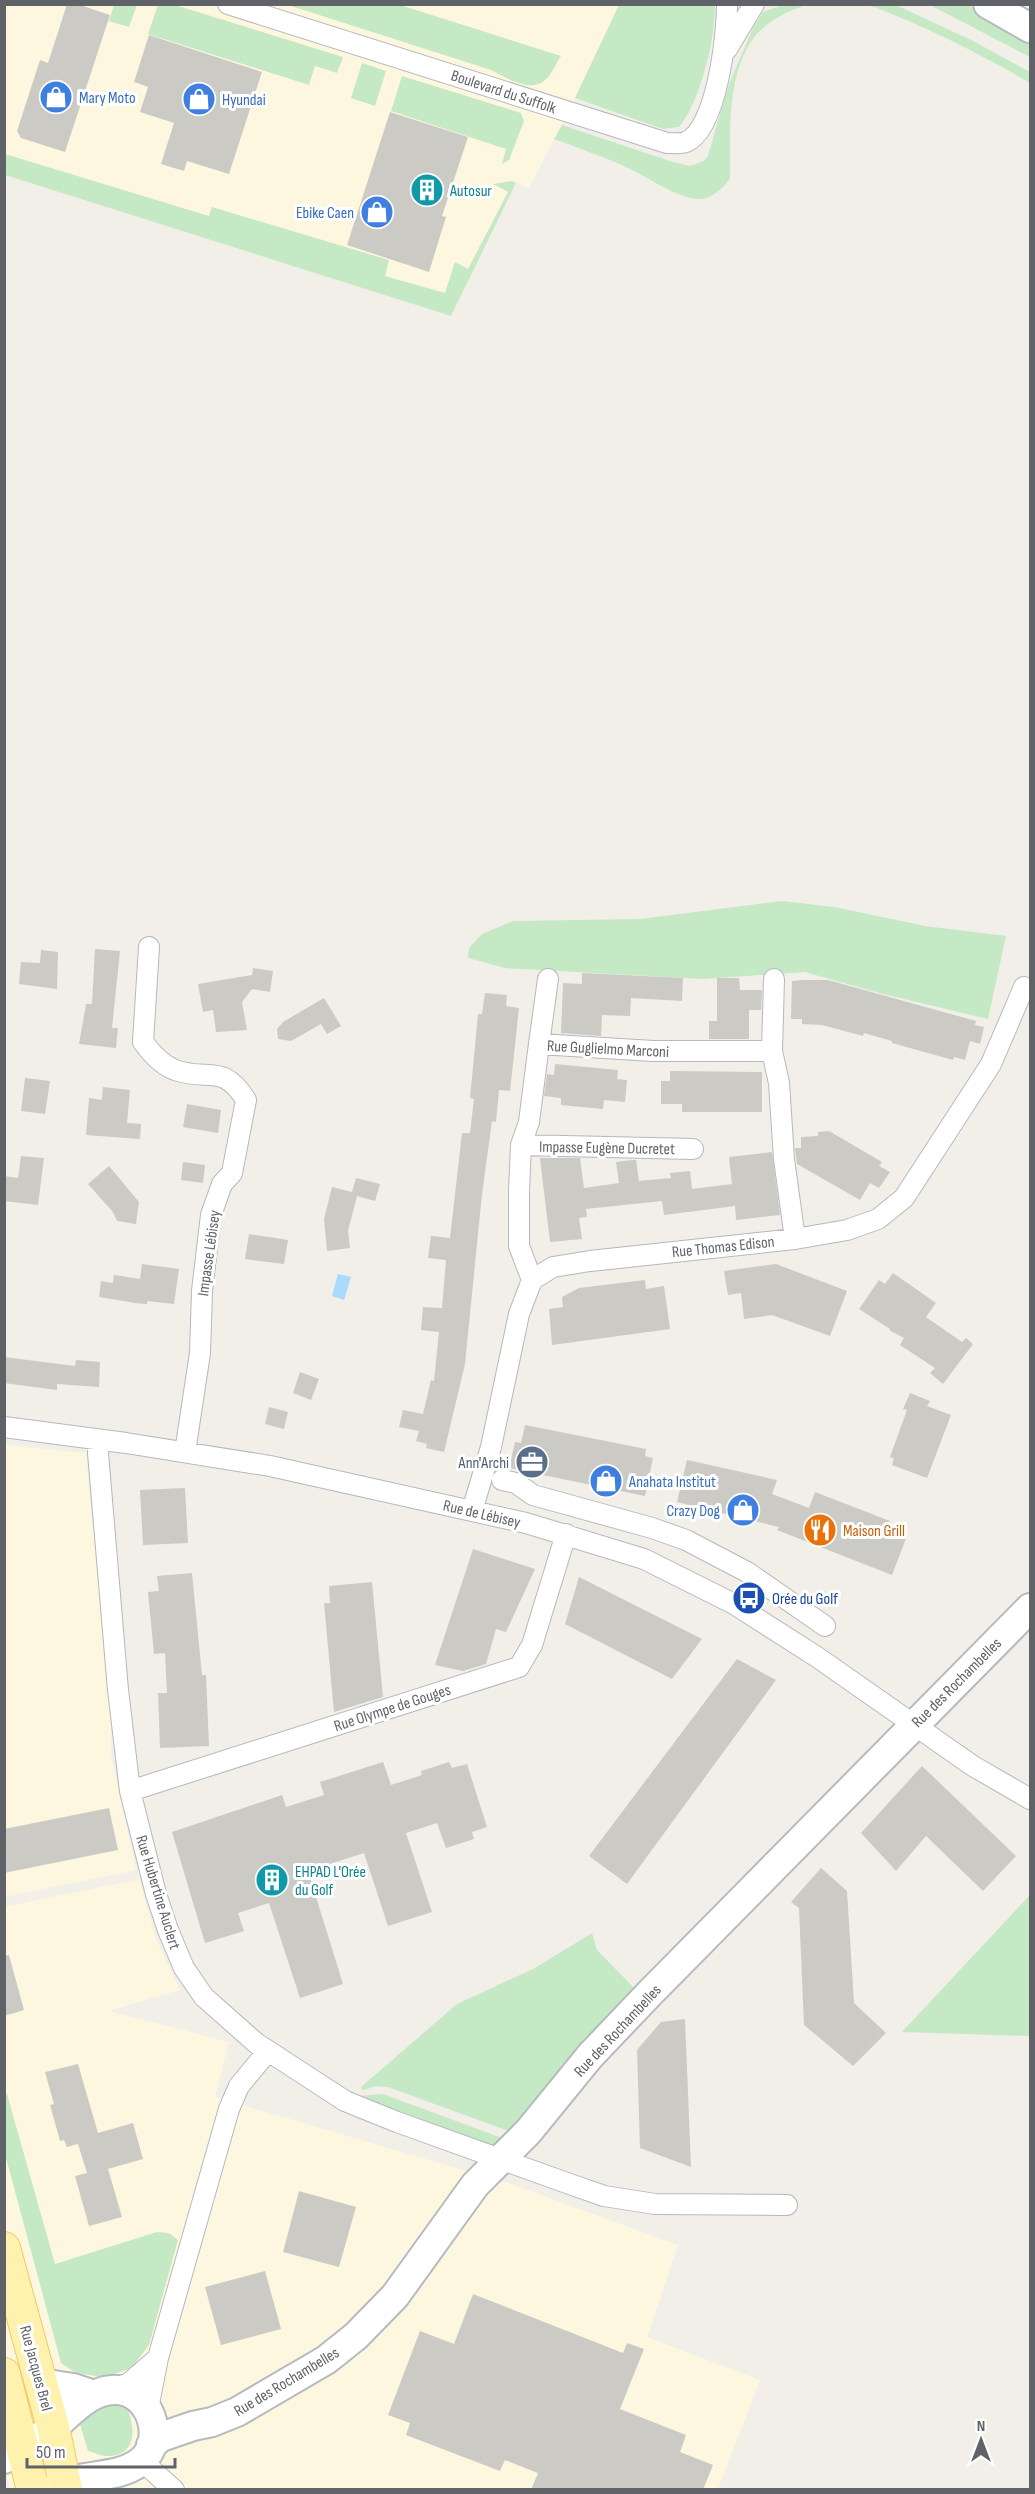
<svg xmlns="http://www.w3.org/2000/svg" width="1035" height="2494" viewBox="0 0 1035 2494" font-family="'Sofia Sans Condensed',sans-serif">
  <style>
    .commercial { fill: #fef7e0 }
    .green { fill: #c5e8c5 }
    .water { fill: #aadaff }
    .building { fill: #cccac5 }
    .lines { fill: none; stroke-linecap: round; stroke-linejoin: round }
    .street-casing { stroke: #b5b8bc; stroke-width: 22 }
    .secondary-casing { stroke: #b6babf; stroke-width: 32 }
    .primary-casing { stroke: #f2c960; stroke-width: 34 }
    .street { stroke: #fff; stroke-width: 20 }
    .secondary { stroke: #fff; stroke-width: 28 }
    .primary { stroke: #fff2af; stroke-width: 32 }
    .labels { text-anchor: middle; stroke-width: 6; stroke-linejoin: round; paint-order: stroke }
    .street-label { font-size: 16px; fill: #5f6368; stroke: #fff }
    .shop-label { font-size: 16px; fill: #366cbe; stroke: #fff; text-anchor: start }
    .culture-label { font-size: 16px; fill: #0d838f; stroke: #fff; text-anchor: start }
    .service-label { font-size: 16px; fill: #4e5e75; stroke: #fff; text-anchor: end }
    .food-label { font-size: 16px; fill: #c56008; stroke: #fff; text-anchor: start }
    .transit-label { font-size: 16px; fill: #164399; stroke: #fff; text-anchor: start }
  </style>
  <rect width="100%" height="100%" fill="#f1efe8"/>
  <path class="commercial" d="M5,5H619L575,98L529,188L516,183L451,316L5,175Z
    M4,1445L86,1453L111,1722V1755L136,1870L5,1897Z
    M139,1879L156,1939L180,1990L109,2011L229,2042L215,2097L514,2185L678,2245L647,2337L760,2380L718,2489H10L4,2467V1907Z"/>
  <path class="green" d="M786,4L806,5C788,11 767,21 755,36C725,76 731,132 730,178C725,187 712,198 701,199C681,201 643,174 624,166C602,156 578,148 554,139L562,125L673,162L690,166L704,161L708,156L729,84L753,28L763,12Z
    M114,5H137L129,27L109,21Z
    M158,5H175L343,57L337,73L315,66L309,85L148,34Z
    M288,5H400L561,56C556,63 552,75 545,80C530,94 505,77 491,70Z
    M619,5H715C716,36 700,103 679,127L663,129L575,98Z
    M869,5H896L973,41L1030,72V83C979,53 925,26 869,5Z
    M930,5H967L1030,38V57Z
    M362,63L386,71L375,106L351,98Z
    M402,76L521,113L524,121L509,160L502,164L506,149L391,111Z
    M5,154L209,216L212,207L389,260L385,276L445,293L455,262L468,269L508,192L493,184L512,181L516,183L451,316L5,175Z
    M782,901L834,907L925,926L1006,936L988,1019L879,993L805,972L703,979L505,968L468,958L469,948L482,934L513,921L640,919Z
    M1030,1895V2036L902,2032Z
    M592,1933L597,1950L638,1992L514,2133L388,2087L376,2086L364,2090L360,2088L457,2004L535,1968Z
    M4,2093L7,2094L55,2264L157,2232L169,2233L178,2240L149,2345L131,2369L102,2377L76,2373L61,2363L5,2154Z
    M383,2094L502,2138L494,2146L489,2145L359,2096Z
    M115,2404L128,2410C136,2430 136,2457 106,2456C101,2456 93,2452 88,2451L80,2424L95,2409Z"/>
  <path class="water" d="M338,1274L351,1277L344,1300L332,1296Z"/>
  <path class="building" d="M67,4H77L110,15L65,152L21,138L17,131L40,60L48,63Z
    M149,35L262,72L229,174L187,161L184,171L161,164L174,123L140,112L148,87L134,82Z
    M390,112L468,137L442,216L446,217L429,272L347,245Z
    M95,949L120,951L112,1028H118L116,1048L79,1044L86,1004H92Z
    M41,950L58,952L57,989L19,984L21,962L40,963Z
    M253,968L273,971L270,992L252,989L242,1002L247,1030L216,1032L213,1010L203,1012L198,984L252,975Z
    M582,973L683,978L682,1001L631,998L630,1016L602,1015L601,1036L561,1033L563,983L582,984Z
    M717,978H739L740,990H762L761,1010H749V1039H709V1021H717Z
    M803,980H828L976,1021L975,1025L984,1027L980,1044L970,1041L965,1060L954,1057L953,1060L892,1043V1041L864,1033L863,1036L822,1025L802,1024V1019H791L792,981Z
    M485,993L507,995L506,1006L519,1008L510,1091L499,1090L496,1122L492,1121L482,1194L465,1364L444,1452L426,1448L427,1444L416,1441L419,1431L399,1427L403,1410L423,1414L431,1380L434,1381L439,1332L421,1330L423,1307L442,1308L446,1260L428,1258L431,1236L450,1238L462,1133H470L474,1099L470,1098L478,1014H482Z
    M324,998L341,1026L327,1034L321,1024L291,1041L278,1039L277,1029L283,1022Z
    M555,1064L618,1070L617,1079L627,1080L625,1102L604,1100L603,1109L561,1105V1098L544,1096L547,1074L554,1075Z
    M670,1071L762,1072V1112H682V1104H661V1081H670Z
    M25,1078L50,1081L45,1114L21,1111Z
    M103,1087L130,1090L127,1123L141,1124L140,1139L86,1135L89,1098L102,1100Z
    M187,1104L221,1110L218,1133L183,1127Z
    M829,1131L882,1162L879,1166L890,1172L879,1188L870,1183L860,1200L797,1164L795,1148H801V1137L818,1136V1132Z
    M772,1152L780,1215L736,1220L735,1206L664,1215L662,1201L586,1209L587,1217L579,1218L582,1239L550,1242L540,1158H580L584,1188L619,1183L616,1162L632,1160H636L639,1181L671,1178L670,1173L690,1171L692,1189L732,1184L729,1157Z
    M21,1156L44,1158L38,1205L4,1201V1176L18,1178Z
    M183,1162L205,1165L203,1183L181,1180Z
    M109,1166L139,1202L136,1224L117,1221L113,1212L88,1184Z
    M356,1178L380,1184L375,1201L357,1196L348,1231L350,1248L327,1251L324,1219L332,1187L352,1192Z
    M249,1234L288,1240L284,1264L245,1259Z
    M142,1264L179,1269L174,1304L147,1301V1304L135,1303L99,1297L101,1281L113,1283L114,1275L140,1279Z
    M776,1264L847,1291L830,1336L772,1315L744,1319L741,1293L728,1295L724,1271Z
    M893,1273L936,1303L926,1317L962,1342L966,1338L973,1344L943,1384L930,1373L935,1368L900,1345L904,1338L889,1330L890,1329L859,1309L879,1280L885,1284Z
    M645,1280L646,1289L664,1286L670,1329L552,1345L549,1309L563,1307L562,1297L579,1288Z
    M4,1357L75,1366L76,1360L100,1362L99,1387L57,1384V1390L4,1383Z
    M300,1372L319,1379L311,1400L293,1393Z
    M910,1393L930,1401L927,1406L951,1415L927,1478L892,1465L894,1459L890,1457L907,1410L903,1409Z
    M269,1407L288,1412L284,1429L265,1424Z
    M525,1425L646,1449L645,1456L653,1458L645,1496L509,1468L515,1442L521,1443Z
    M687,1460L777,1480L772,1494L809,1508L815,1492L890,1521L887,1528L907,1536L892,1575L777,1530L779,1527L677,1502Z
    M185,1488L188,1543L143,1545L140,1490Z
    M473,1549L535,1569L506,1632L496,1629L486,1664L463,1671L435,1665Z
    M192,1573L202,1675H206L209,1746L160,1748L158,1693H167L165,1653L154,1654L148,1592L159,1591L157,1576Z
    M579,1577L702,1639L672,1679L565,1624Z
    M372,1582L383,1697L334,1712L324,1603H330L329,1586Z
    M737,1659L776,1680L627,1884L589,1856Z
    M383,1762L391,1785L422,1775L421,1771L449,1762L452,1768L467,1764L487,1827L472,1832L474,1839L446,1848L437,1823L406,1833L432,1912L388,1926L364,1853L308,1871L343,1984L300,1998L269,1903L238,1913L244,1931L205,1943L172,1832L282,1795L286,1807L324,1795L320,1782Z
    M922,1766L1016,1856L983,1891L926,1836L896,1871L861,1833Z
    M109,1808L118,1850L4,1873V1829Z
    M821,1868L847,1891L854,2003L886,2033L853,2066L804,2025L799,1908L791,1902Z
    M9,1955L24,2010L4,2016V1956Z
    M685,2019L691,2167L640,2148L637,2050L661,2022Z
    M78,2064L98,2133L133,2123L143,2159L108,2169L122,2217L89,2226L75,2176L87,2173L78,2144L67,2147L64,2140L60,2141L50,2105L54,2104L45,2072Z
    M299,2191L356,2207L339,2267L283,2252Z
    M265,2271L281,2329L221,2345L205,2287Z
    M473,2294L623,2353L627,2343L644,2349L620,2409L686,2435L680,2452L713,2465L703,2490H531L538,2473L505,2460L500,2471L406,2435L410,2423L388,2415L420,2331L454,2344Z"/>
  <g class="lines">
    <g class="street-casing">
      <path id="street" d="M228,4L667,143C673,143 681,144 686,142C717,129 727,35 727,4
        M727,49L754,4
        M149,947L143,1042C151,1053 162,1065 175,1070C209,1082 222,1062 246,1100L232,1173L222,1184L211,1215L202,1291L200,1353L185,1452
        M774,979L772,1051L779,1083L784,1159L795,1239
        M539,1044L548,979
        M521,1145L693,1149
        M532,1280L519,1246V1191L521,1145L529,1122L539,1044L653,1051H772
        M4,1427L126,1443L270,1466L526,1523L644,1559L734,1604L817,1657L973,1766L1030,1799
        M99,1440L98,1453L118,1690L130,1791L156,1894L168,1930L184,1968L204,1997L256,2043L345,2101L397,2122L567,2183L604,2196L655,2204L787,2205
        M502,1480L516,1483L533,1495L652,1528L686,1540L747,1572L825,1626
        M472,1511L491,1447L519,1314L532,1280L553,1267L590,1261L795,1239L847,1230L878,1219L904,1198L991,1064L1024,987
        M130,1791L519,1667L532,1645L566,1534
        M111,2390L129,2383L158,2358
        M148,2409L158,2358L229,2109L239,2086L268,2051
        M142,2461L174,2490"/>
    </g>
    <g class="secondary-casing">
      <path id="secondary" d="M988,4L1030,28
        M41,2383L73,2388L94,2395
        M151,2445L161,2437L193,2426L212,2422L237,2412L326,2360L356,2336L395,2296L475,2185L528,2132L590,2056L649,1994L1030,1608
        M4,2459C21,2448 39,2438 55,2426C67,2416 79,2402 94,2395C146,2371 171,2439 140,2462C115,2481 79,2471 54,2490"/>
    </g>
    <g class="primary-casing">
      <path id="primary" d="M4,2248L53,2427L66,2490
        M4,2374L33,2490"/>
    </g>
    <use href="#street" class="street"/>
    <use href="#secondary" class="secondary"/>
    <use href="#primary" class="primary"/>
  </g>
  <defs>
    <g id="shop-disc" transform="scale(1.725)"><circle r="9.5" fill="#3f7fe0" stroke="#fff"/><path d="M-5-2.5h2.3a2.7 3.5 0 0 1 5.4 0H5L5.5 6h-11ZM-1.5-2.5h3a1.5 2.3 0 0 0-3 0Z" fill="#fff"/></g>
    <g id="building-disc" transform="scale(1.725)"><circle r="9.5" fill="#0f9aa8" stroke="#fff"/><path d="M-4-6H4V6H1V3H-1V6H-4ZM-2.5-4.3h1.7v1.8h-1.7ZM.8-4.3h1.7v1.8H.8ZM-2.5-1h1.7V.8h-1.7ZM.8-1h1.7V.8H.8Z" fill="#fff"/></g>
    <g id="office-disc" transform="scale(1.725)"><circle r="9.5" fill="#5c6f8a" stroke="#fff"/><path d="M-6-3h4V-5.5h4V-3h4V5H-6ZM-1-4.5V-3h2v-1.5ZM-6 0V1H6V0Z" fill="#fff"/></g>
    <g id="restaurant-disc" transform="scale(1.725)"><circle r="9.5" fill="#e8710a" stroke="#fff"/><path d="M-5-6h1v4h1v-4h1v4h1v-4h1v5L-1.5 .5V6h-2V.5L-5-1ZM5-6V6H3V1.5H1.5Q1.5-4 5-6Z" fill="#fff"/></g>
    <g id="bus-disc" transform="scale(1.725)"><circle r="9.5" fill="#1a4fb4" stroke="#fff"/><path d="M-5-6H5V4H4V6H2V4H-2V6H-4V4H-5ZM-3.5-4V0h7V-4ZM-3.5 1.2v1.5H-2V1.2ZM2 1.2v1.5H3.5V1.2Z" fill="#fff"/></g>
  </defs>
  <g fill-rule="evenodd">
    <use href="#shop-disc" x="56" y="97"/>
    <use href="#shop-disc" x="199" y="99"/>
    <use href="#building-disc" x="427" y="190"/>
    <use href="#shop-disc" x="377" y="212"/>
    <use href="#office-disc" x="532" y="1462"/>
    <use href="#shop-disc" x="606" y="1481"/>
    <use href="#shop-disc" x="743" y="1510"/>
    <use href="#restaurant-disc" x="820" y="1530"/>
    <use href="#bus-disc" x="749" y="1598"/>
    <use href="#building-disc" x="272" y="1880"/>
  </g>
  <g class="labels">
    <g class="street-label">
      <text transform="translate(504 91) rotate(18)" y="6">Boulevard du Suffolk</text>
      <text transform="translate(608 1048) rotate(3)" y="6">Rue Guglielmo Marconi</text>
      <text transform="translate(607 1147) rotate(1)" y="6">Impasse Eugène Ducretet</text>
      <text transform="translate(723 1246) rotate(-6)" y="6">Rue Thomas Edison</text>
      <text transform="translate(208 1253) rotate(-82)" y="6">Impasse Lébisey</text>
      <text transform="translate(482 1513) rotate(13)" y="6">Rue de Lébisey</text>
      <text transform="translate(956 1682) rotate(-45)" y="6">Rue des Rochambelles</text>
      <text transform="translate(392 1707) rotate(-18)" y="6">Rue Olympe de Gouges</text>
      <text transform="translate(159 1892) rotate(73)" y="6">Rue Hubertine Auclert</text>
      <text transform="translate(617 2030) rotate(-47)" y="6">Rue des Rochambelles</text>
      <text transform="translate(37 2368) rotate(75)" y="6">Rue Jacques Brel</text>
      <text transform="translate(286 2381) rotate(-31)" y="6">Rue des Rochambelles</text>
    </g>
    <g class="shop-label">
      <text x="79" y="103">Mary Moto</text>
      <text x="222" y="105">Hyundai</text>
      <text x="354" y="218" text-anchor="end">Ebike Caen</text>
      <text x="629" y="1487">Anahata Institut</text>
      <text x="720" y="1516" text-anchor="end">Crazy Dog</text>
    </g>
    <g class="culture-label">
      <text x="450" y="196">Autosur</text>
      <text x="295" y="1877">EHPAD L'Orée<tspan x="295" dy="18">du Golf</tspan></text>
    </g>
    <g class="service-label">
      <text x="509" y="1468">Ann'Archi</text>
    </g>
    <g class="food-label">
      <text x="843" y="1536">Maison Grill</text>
    </g>
    <g class="transit-label">
      <text x="772" y="1604">Orée du Golf</text>
    </g>
  </g>
  <rect width="1035" height="2494" fill="none" stroke="#5f6368" stroke-width="12"/>
  <g transform="translate(981 2440)" stroke="#ffffff" stroke-width="4.5" paint-order="stroke">
  <path d="M0-4.5L10 22L0 15L-10 22Z" fill="#5f6368"/>
  <text y="-9" font-size="16" font-weight="bold" text-anchor="middle" fill="#5f6368">N</text>
  </g>
  <path d="M27 2458v9h148v-9" fill="none" stroke="#5f6368" stroke-width="3"/>
  <text x="36" y="2458" font-size="18" fill="#5f6368" stroke="#ffffff" stroke-width="4.5" paint-order="stroke">50 m</text>
</svg>
